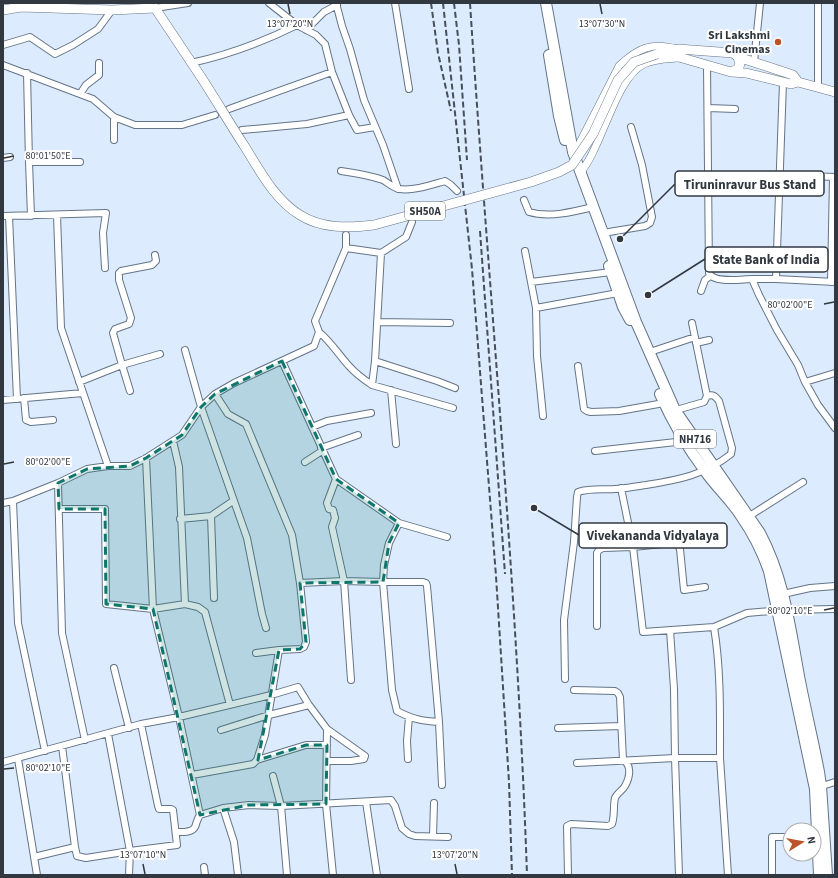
<svg xmlns="http://www.w3.org/2000/svg" width="838" height="878" viewBox="0 0 838 878" font-family="'Source Sans 3',sans-serif">
  <style>
    .lines { fill: none; stroke-linecap: round; stroke-linejoin: round }
    .minor-casing { stroke: #647487; stroke-width: 8 }
    .tertiary-casing { stroke: #647487; stroke-width: 8 }
    .primary-casing { stroke: #647487; stroke-width: 10 }
    .trunk-casing { stroke: #647487; stroke-width: 12 }
    .minor { stroke: #fff; stroke-width: 6 }
    .tertiary { stroke: #fff; stroke-width: 7 }
    .primary { stroke: #fff; stroke-width: 9 }
    .trunk { stroke: #fff; stroke-width: 10 }
    .rail { stroke: #474f58; stroke-width: 2; stroke-dasharray: 6 3; stroke-linecap: butt }
    .primary-bridge-casing { stroke: #647487; stroke-width: 10; stroke-linecap: butt }
    .primary-bridge { stroke: #fff; stroke-width: 9 }
    .marked { fill: #0f766e; fill-opacity: 0.2; stroke: #0f766e; stroke-width: 3; stroke-dasharray: 8 5; stroke-linejoin: round }
    .ticks { fill: none; stroke: #313840; stroke-width: 1.5 }
    .poi-dot { fill: #bb542a; stroke: #fff; stroke-width: 1.5 }
    .labels { text-anchor: middle; stroke-width: 4; stroke-linejoin: round; paint-order: stroke }
    .shield { fill: #fff; stroke: #6f7479; stroke-width: 1 }
    .shield-label { font-size: 11px; font-weight: bold; fill: #313840 }
    .poi-label { font-size: 12px; font-weight: bold; fill: #313840; stroke: #fff; text-anchor: end }
    .ticks-label { font-size: 10px; text-anchor: middle; fill: #313840; stroke: #fff; stroke-width: 4; stroke-linejoin: round; paint-order: stroke }
    .leader { fill: none; stroke: #313840; stroke-width: 1.5 }
    .callout-dot { fill: #313840; stroke: #fff; stroke-width: 1.5 }
    .callout { fill: #fff; stroke: #313840; stroke-width: 1.5 }
    .callout-label { font-size: 13px; text-anchor: middle; font-weight: bold; fill: #313840 }
  </style>
  <rect width="100%" height="100%" fill="#dcebfd"/>
  <g class="lines">
    <g class="minor-casing">
      <path id="minor" d="M269,3L297,25L316,35L325,44L332,72L349,115L357,130L375,127
        M336,3L342,26L350,49L364,100L383,145L398,189
        M395,3L409,89
        M155,8L188,3
        M306,30L324,12L337,5
        M3,45L30,37L55,54L73,45L98,29L112,10
        M754,62L760,3
        M191,63C228,55 263,42 297,25
        M3,65L93,99L114,117L135,125H182L215,115
        M707,65L709,273C714,284 742,279 752,279
        M27,73L29,162L31,216
        M783,82L776,279H752L759,295L777,330L798,365L805,382L818,405L835,428
        M818,87V3
        M80,94L86,85L99,75V63
        M708,108L735,109
        M229,109L332,72
        M242,130L307,124L349,115
        M114,140V117
        M3,158L10,157
        M29,162H80
        M341,171C355,173 369,175 383,180C388,183 394,188 399,189C414,191 431,185 445,181L451,185L457,191
        M779,175L835,177
        M524,200L529,212C549,218 573,212 593,207
        M57,215L61,328L108,466
        M3,216L106,213L103,233L105,268
        M9,216L17,399
        M603,233L645,226L650,223L652,217L642,165L631,127
        M346,248L381,253L406,237L412,222
        M525,251L536,308
        M776,279L835,282
        M531,282L611,272
        M831,282L833,177
        M701,291L705,280L710,276
        M377,322L450,323
        M319,332C331,342 339,355 349,366C356,374 363,379 372,385L453,408
        M696,343L709,340
        M185,350L201,407L247,538L262,614L266,628
        M650,352L695,337
        M282,361L336,479L399,523L447,537
        M375,361L437,381L455,388
        M578,366L584,409L587,411L591,412L619,411L664,403
        M79,382L122,365L113,333L115,329L129,324L131,318L119,280V273L121,271L152,265L156,261L155,255
        M805,382L835,373
        M372,385L375,361L381,253
        M391,390L396,444
        M130,391L122,365L160,354
        M215,394L228,414L246,424L292,535L300,583L306,642L304,647L300,649L279,650L256,653
        M24,398L26,420L31,422L53,420
        M3,400L83,393
        M673,411L704,402L707,396L692,323
        M543,416L537,356L536,308L618,293
        M312,427L327,421L371,413
        M173,441L179,467L185,604L198,607L205,612L230,705
        M321,448L358,435
        M595,451L685,441
        M146,458L153,609L179,717L200,815C197,819 197,822 195,827C192,833 182,832 176,832
        M305,462L322,451
        M336,479L327,503L329,509L333,510L335,518L332,527L344,581L383,582L384,565L389,543L399,523
        M58,483L62,633L85,740
        M621,488L633,547L643,632L714,627L747,613L783,610L835,609
        M13,501L18,623L45,751
        M3,503L13,501L58,483L87,469L108,466H130L146,458L182,435L201,407L215,394L234,383L314,346L319,332L315,321L346,248V235
        M59,509H105L106,604L153,609L185,604
        M211,516L214,598
        M748,517L803,482
        M180,519L211,516L233,501
        M383,582H423L426,583L427,586L439,722C422,721 412,719 397,711L392,690Z
        M300,583L344,581L351,680
        M783,594L810,588L835,586
        M597,626V553L599,550L603,548L633,547L673,543L677,544L680,549L684,590L705,587
        M670,630L674,689L675,758H720C720,714 721,670 714,627
        M114,668L129,728
        M565,679L564,620L574,542L577,497L578,492C590,488 603,490 615,489C625,489 636,486 646,485C678,480 705,475 731,454L732,448L719,401C715,396 713,394 707,396
        M439,722L442,785
        M558,728L621,726
        M327,729L326,804L333,875
        M221,730L269,715L309,705
        M720,758L728,875
        M18,759L37,875
        M408,759L407,741L409,717
        M257,760L306,745H327
        M3,762L141,724L179,717L271,695L298,687L309,705L327,729L365,756L364,759L351,761H327
        M577,763L675,758L679,875
        M192,775L253,764L257,760L265,735L279,650
        M273,776L281,806L287,875
        M819,787L835,782
        M366,802L377,875
        M223,808L249,805L281,806L391,800L395,806L402,828L409,834L415,836L448,837
        M200,815L223,808L234,842L238,875
        M433,836L434,803
        M75,847L77,856L86,858L130,851L108,734
        M34,857L75,847L62,746
        M204,867L205,875
        M129,875L130,851L177,845L173,810L171,809H159L158,806L141,724
        M568,875L567,826L571,824L608,826L612,824C615,815 613,806 615,798C617,793 623,790 625,786C630,777 632,765 623,760L620,697L618,693L615,691L574,690
        M772,875V837H790"/>
    </g>
    <g class="tertiary-casing">
      <path id="tertiary" d="M574,154L619,66C638,48 651,42 677,49
        M580,173C602,148 615,78 644,64C654,59 666,59 677,58"/>
    </g>
    <g class="primary-casing">
      <path id="primary" d="M3,10L21,7L112,10L155,8L201,77
        M657,54L665,53L678,49L733,53L738,57L740,64L738,69L731,72L665,53
        M738,57L793,75L798,82
        M732,72L746,73L791,84L798,82L835,92"/>
    </g>
    <g class="trunk-casing">
      <path id="trunk" d="M546,3L573,152L636,322L675,410L760,533C784,578 790,627 799,676C805,708 813,740 819,772L821,786L827,875
        M549,55L559,116L565,140
        M609,266L623,307L630,320
        M660,394C672,421 687,447 705,471C716,487 731,500 741,516C753,533 762,551 769,571L815,789L819,875"/>
    </g>
    <use href="#minor" class="minor"/>
    <use href="#tertiary" class="tertiary"/>
    <use href="#primary" class="primary"/>
    <use href="#trunk" class="trunk"/>
    <path class="rail" d="M431,3L438,53L451,111
      M443,3L472,269L496,576L509,782L512,875
      M454,3L459,45L467,160
      M470,3C489,294 517,584 527,875
      M480,231L505,574"/>
    <g class="primary-bridge-casing">
      <path id="primary-bridge" d="M201,77C216,100 230,124 245,147C260,171 275,200 300,215C322,229 349,228 374,225L531,182L559,172L572,165L593,134L618,80L634,62L657,54"/>
    </g>
    <use href="#primary-bridge" class="primary-bridge"/>
  </g>
  <path class="marked" d="M282,361L336,479L399,523L389,543L383,582L300,583L306,642L300,649L279,650L258,760L306,745H327L326,804L249,805L200,815L153,609L106,604L105,509H59L58,483L87,469L130,466L146,458L182,435L201,407L215,394Z"/>
  <path class="ticks" d="M288,4L290,14M600,4L602,14M4,158L14,156M824,304L834,302M4,464L14,462M824,610L834,608M4,769L14,768M143,864L145,874M455,864L457,874"/>
  <circle class="poi-dot" cx="778" cy="42" r="4"/>
  <g class="labels">
    <g class="shield">
      <rect x="405" y="202" width="40" height="18" rx="3"/>
      <rect x="674" y="430" width="42" height="18" rx="3"/>
    </g>
    <g class="shield-label">
      <text x="425" y="215">SH50A</text>
      <text x="695" y="443">NH716</text>
    </g>
    <g class="poi-label">
      <text x="770" y="39">Sri Lakshmi<tspan x="770" dy="14">Cinemas</tspan></text>
    </g>
  </g>
  <g class="ticks-label">
    <text x="290" y="27">13°07'20"N</text>
    <text x="602" y="27">13°07'30"N</text>
    <text x="48" y="159">80°01'50"E</text>
    <text x="790" y="308">80°02'00"E</text>
    <text x="48" y="465">80°02'00"E</text>
    <text x="790" y="614">80°02'10"E</text>
    <text x="48" y="771">80°02'10"E</text>
    <text x="143" y="858">13°07'10"N</text>
    <text x="455" y="858">13°07'20"N</text>
  </g>
  <path class="leader" d="M620 239L675 184M648 295L705 259M534 508L579 535"/>
  <g class="callout-dot">
    <circle cx="620" cy="239" r="4"/>
    <circle cx="648" cy="295" r="4"/>
    <circle cx="534" cy="508" r="4"/>
  </g>
  <g class="callout">
    <rect x="675" y="171" width="149" height="25" rx="4"/>
    <rect x="705" y="247" width="123" height="25" rx="4"/>
    <rect x="579" y="523" width="148" height="25" rx="4"/>
  </g>
  <g class="callout-label">
    <text x="750" y="189">Tiruninravur Bus Stand</text>
    <text x="766" y="264">State Bank of India</text>
    <text x="653" y="540">Vivekananda Vidyalaya</text>
  </g>
  <rect width="838" height="878" fill="none" stroke="#313840" stroke-width="8"/>
  <g transform="translate(802 842) rotate(79)"><circle r="19" fill="#ffffff" stroke="#adafb3"/>
  <path d="M0-3L7 15L0 10L-7 15Z" fill="#bb542a"/>
  <text y="-6" font-size="11" font-weight="bold" text-anchor="middle" fill="#313840">N</text>
  </g>
</svg>
